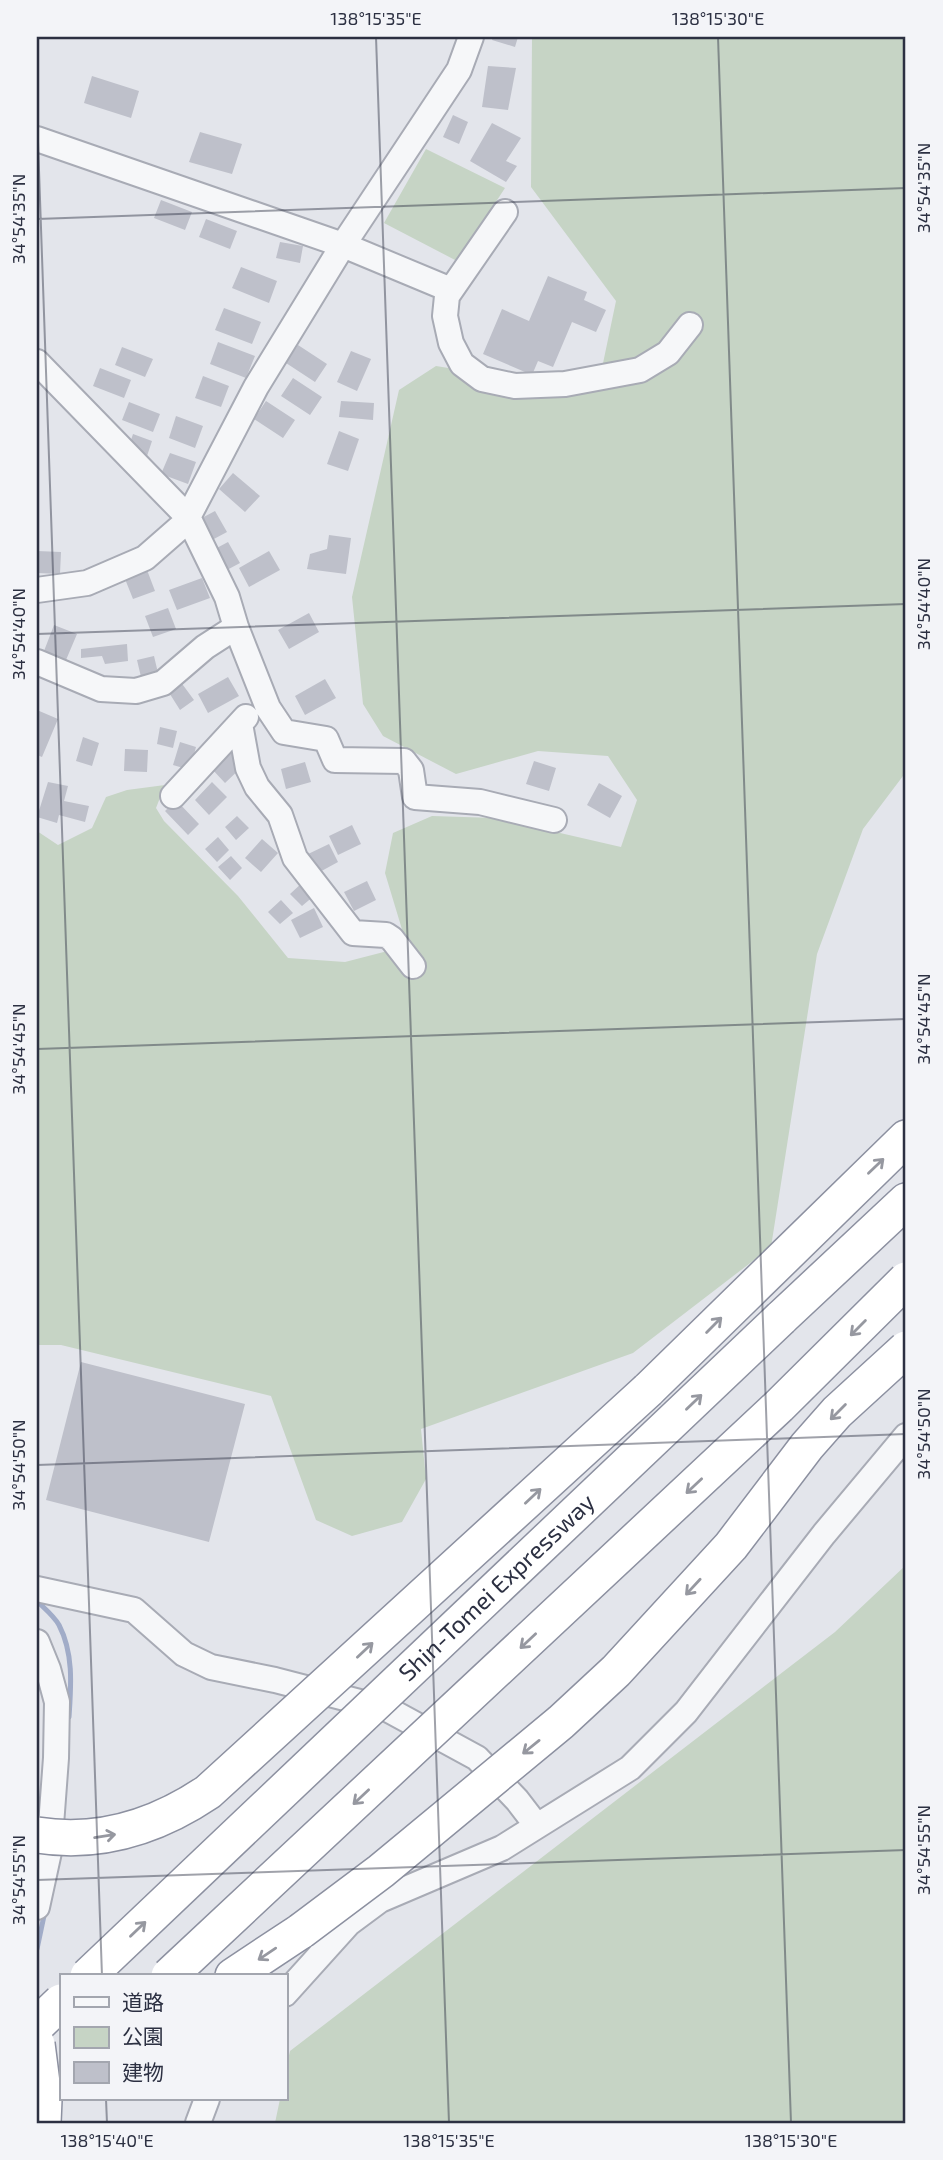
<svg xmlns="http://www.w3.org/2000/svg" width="943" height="2160" viewBox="0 0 943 2160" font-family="'Exo 2','Noto Sans JP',sans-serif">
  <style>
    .green { fill: #c6d4c5 }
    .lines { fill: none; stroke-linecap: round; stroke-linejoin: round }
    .stream { stroke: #a1acc8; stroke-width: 5 }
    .building { fill: #bec0ca }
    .minor-casing { stroke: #a8abb5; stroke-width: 28 }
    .highway-casing { stroke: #8c90a0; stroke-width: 38 }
    .minor { stroke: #f6f7f9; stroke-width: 24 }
    .highway { stroke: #fff; stroke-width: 35 }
    .highway-bridge-casing { stroke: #8c90a0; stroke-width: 38; stroke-linecap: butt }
    .highway-bridge { stroke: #fff; stroke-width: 35 }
    .oneway { stroke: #9698a0 }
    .ticks { fill: none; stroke: #2c3042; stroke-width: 2; stroke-opacity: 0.45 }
    .labels { text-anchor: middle; stroke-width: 5; stroke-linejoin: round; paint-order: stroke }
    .street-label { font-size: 24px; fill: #2c3042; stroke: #f3f4f8 }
    .neatline { fill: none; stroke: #2c3042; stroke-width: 2.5 }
    .ticks-label { font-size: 18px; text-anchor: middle; fill: #2c3042 }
  </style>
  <rect width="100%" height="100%" fill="#e3e5eb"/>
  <path class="green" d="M532,37H906V772L863,829L817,954L771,1247L633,1353L421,1429L426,1479L402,1522L352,1536L316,1520L271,1396L61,1345H37V831L58,845L92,828L106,797L127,790L165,785L156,808L164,821L238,896L288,958L345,962L407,946L385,873L393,833L432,816L495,818L621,847L637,800L608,756L538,751L456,774L383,736L363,704L352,597L399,390L436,366L597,392L616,301L531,187Z
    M426,149L505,188L457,261L384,223Z
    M906,1565V2123H275L280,2099H285V2073L290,2051L835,1632Z"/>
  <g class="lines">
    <path class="stream" d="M37,1601C44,1608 54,1616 59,1625C74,1654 71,1687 69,1717
      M37,1949L45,1911"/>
  </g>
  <path class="building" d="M493,37H518L515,47L492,40Z
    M488,66L516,68L508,110L482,107Z
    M92,76L139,91L131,118L84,103Z
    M453,115L468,122L459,144L443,137Z
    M492,123L521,138L506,161L517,166L506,182L470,161Z
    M200,132L242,144L232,174L189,162Z
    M161,200L192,212L185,230L154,218Z
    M206,219L237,231L230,249L199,237Z
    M280,242L303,246L300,263L276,258Z
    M241,267L277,281L269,303L232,288Z
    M548,276L587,292L584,300L606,310L596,332L572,322L553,367L538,361L532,375L483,354L502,309L529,321Z
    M224,308L261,322L252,344L215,330Z
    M218,342L255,356L246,378L210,364Z
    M298,345L327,364L315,382L286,363Z
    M122,347L153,359L145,377L115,365Z
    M351,351L371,359L357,391L337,382Z
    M100,368L131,380L124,398L93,386Z
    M203,376L229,386L221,407L195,398Z
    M293,378L322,397L310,415L281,396Z
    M266,401L295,420L283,438L254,419Z
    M341,401L374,403L373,420L339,417Z
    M129,402L160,414L153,432L122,420Z
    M176,416L203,426L195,448L169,438Z
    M339,431L359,439L348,471L327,464Z
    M133,434L152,441L147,456L128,449Z
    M170,453L196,462L188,484L161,474Z
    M233,473L260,496L245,512L219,489Z
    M215,511L227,532L212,540L200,519Z
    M329,535L351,538L346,574L307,569L310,554L327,549Z
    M228,542L240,563L225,571L213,550Z
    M37,551L61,552L60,574L37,573Z
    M269,551L280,570L249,587L239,568Z
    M147,570L155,591L133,599L125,579Z
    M202,578L210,598L177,610L169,590Z
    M168,608L176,629L153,637L145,616Z
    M309,613L319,632L289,649L278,630Z
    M54,625L77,634L66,660L44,651Z
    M127,644L128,661L105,664L102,656L81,658V649Z
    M154,656L158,673L141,677L137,660Z
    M228,677L239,696L208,713L198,694Z
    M325,679L336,698L305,715L295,696Z
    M180,681L194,700L180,710L168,691Z
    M37,710L58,719L42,757L37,755Z
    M160,727L177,731L173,748L157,744Z
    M83,737L99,743L92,766L76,761Z
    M180,742L196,747L190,770L173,765Z
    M125,749L148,750L147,772L124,771Z
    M228,750L244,765L225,783L211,768Z
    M534,761L556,768L549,791L526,784Z
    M305,762L311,782L286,789L281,769Z
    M48,782L68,786L64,801L89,806L85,822L59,815L57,823L37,817Z
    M212,782L227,797L209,815L195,800Z
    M599,783L622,796L610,818L587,805Z
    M176,800L199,824L188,835L165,811Z
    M237,816L249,828L236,840L225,827Z
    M352,825L361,844L338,855L329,836Z
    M218,837L229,850L217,862L205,849Z
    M262,839L278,853L261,872L245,858Z
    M329,844L338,862L316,874L306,855Z
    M231,856L242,868L230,880L218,867Z
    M367,881L376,900L354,911L344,892Z
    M303,882L315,895L302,906L290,894Z
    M281,900L293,913L280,924L268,912Z
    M314,908L323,927L300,938L291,920Z
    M81,1362L245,1404L209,1542L46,1500Z"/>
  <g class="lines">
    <g class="minor-casing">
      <path id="minor" d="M37,139L343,245L451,290
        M505,212L447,296L445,316L451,343L462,364L482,379L515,386L565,384L640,370L668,353L690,325
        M37,362L188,517L227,597L236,627L268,708L284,732L326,739L335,760L404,761L411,770L415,797L480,802L554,820
        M37,590L87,583L145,558L185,523L256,387L343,245L459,70L471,37
        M37,662L101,689L136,691L163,683L205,647L236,627
        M240,724L248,768L257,787L280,815L295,858L353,933L386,935L392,939L413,966
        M173,796L246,717
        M37,1589L134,1610L184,1654L211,1667L275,1680L387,1709L477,1758L517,1800L537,1826
        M37,1642L48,1669L57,1702L56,1758L49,1852L37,1907
        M285,1994L349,1923L380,1900L502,1848L630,1768L686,1712L824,1534L906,1436
        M198,2123L207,2099"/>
    </g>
    <g class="highway-casing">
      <path id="highway" d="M781,1318L906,1201
        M648,1390L906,1138
        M233,1976L301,1931"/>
    </g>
    <use href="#minor" class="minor"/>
    <use href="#highway" class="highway"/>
    <g class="highway-bridge-casing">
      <g id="highway-bridge">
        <path d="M37,1835C100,1845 156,1827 208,1792L648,1390"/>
        <path d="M301,1931L381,1871L561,1722L616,1671L731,1546L807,1446L837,1412L906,1349"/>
        <path id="s1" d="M88,1976L781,1318"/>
        <path d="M169,1976L779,1406L906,1280"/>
        <path d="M37,2025L61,2002"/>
        <path d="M37,2044L44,2099L43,2123"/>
      </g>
    </g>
    <use href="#highway-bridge" class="highway-bridge"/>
  </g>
  <defs><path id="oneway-shaft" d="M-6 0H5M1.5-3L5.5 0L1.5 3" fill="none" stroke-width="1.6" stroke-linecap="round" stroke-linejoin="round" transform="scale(1.75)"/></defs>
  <g class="oneway">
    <use href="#oneway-shaft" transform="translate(876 1166) rotate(-44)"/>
    <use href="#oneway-shaft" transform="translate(714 1325) rotate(-45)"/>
    <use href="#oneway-shaft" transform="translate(858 1328) rotate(135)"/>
    <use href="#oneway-shaft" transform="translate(694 1402) rotate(-44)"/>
    <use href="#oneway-shaft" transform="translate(838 1412) rotate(135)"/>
    <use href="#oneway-shaft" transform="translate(694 1486) rotate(137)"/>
    <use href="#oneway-shaft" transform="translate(533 1496) rotate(-43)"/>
    <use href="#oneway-shaft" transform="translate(693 1587) rotate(133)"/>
    <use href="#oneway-shaft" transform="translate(528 1641) rotate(137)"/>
    <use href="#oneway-shaft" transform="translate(365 1650) rotate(-43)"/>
    <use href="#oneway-shaft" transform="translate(531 1747) rotate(141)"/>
    <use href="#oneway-shaft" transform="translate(361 1797) rotate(137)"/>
    <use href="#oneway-shaft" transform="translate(105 1836) rotate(-9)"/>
    <use href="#oneway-shaft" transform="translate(138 1929) rotate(-44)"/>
    <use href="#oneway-shaft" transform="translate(267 1954) rotate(146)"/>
  </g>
  <path class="ticks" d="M376,37L449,2123M718,37L791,2123M37,113L102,1976M37,219L906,188M37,634L906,604M37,1049L906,1019M37,1465L906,1434M37,1880L906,1850M106,2099L107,2123"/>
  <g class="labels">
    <g class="street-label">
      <text dy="8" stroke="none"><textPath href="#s1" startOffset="564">Shin-Tomei Expressway</textPath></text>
    </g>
  </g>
  <rect width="943" height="2160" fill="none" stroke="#f3f4f8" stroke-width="77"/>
  <rect x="60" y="1974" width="228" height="126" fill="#f3f4f8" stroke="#a3a6af" stroke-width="2"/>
  <rect x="74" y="1997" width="35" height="10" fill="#f6f7f9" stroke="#a3a6af" stroke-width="2"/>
  <text x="122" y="2010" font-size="21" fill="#2c3042">道路</text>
  <rect x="74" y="2027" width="35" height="21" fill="#c6d4c5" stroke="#a3a6af" stroke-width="2"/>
  <text x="122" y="2044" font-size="21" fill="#2c3042">公園</text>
  <rect x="74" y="2062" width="35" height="21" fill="#bec0ca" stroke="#a3a6af" stroke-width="2"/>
  <text x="122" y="2080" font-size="21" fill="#2c3042">建物</text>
  <rect x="38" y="38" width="866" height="2084" class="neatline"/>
  <g class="ticks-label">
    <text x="376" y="25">138°15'35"E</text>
    <text x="718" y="25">138°15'30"E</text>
    <text transform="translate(924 188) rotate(-90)" y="6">34°54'35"N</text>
    <text transform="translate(19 219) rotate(-90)" y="6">34°54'35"N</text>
    <text transform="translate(924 604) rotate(-90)" y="6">34°54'40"N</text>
    <text transform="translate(19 634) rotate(-90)" y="6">34°54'40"N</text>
    <text transform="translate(924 1019) rotate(-90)" y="6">34°54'45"N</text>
    <text transform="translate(19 1049) rotate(-90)" y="6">34°54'45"N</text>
    <text transform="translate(924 1434) rotate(-90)" y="6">34°54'50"N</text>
    <text transform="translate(19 1465) rotate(-90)" y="6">34°54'50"N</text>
    <text transform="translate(924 1850) rotate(-90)" y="6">34°54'55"N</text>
    <text transform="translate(19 1880) rotate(-90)" y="6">34°54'55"N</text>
    <text x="107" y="2147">138°15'40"E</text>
    <text x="449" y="2147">138°15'35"E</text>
    <text x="791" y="2147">138°15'30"E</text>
  </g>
</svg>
